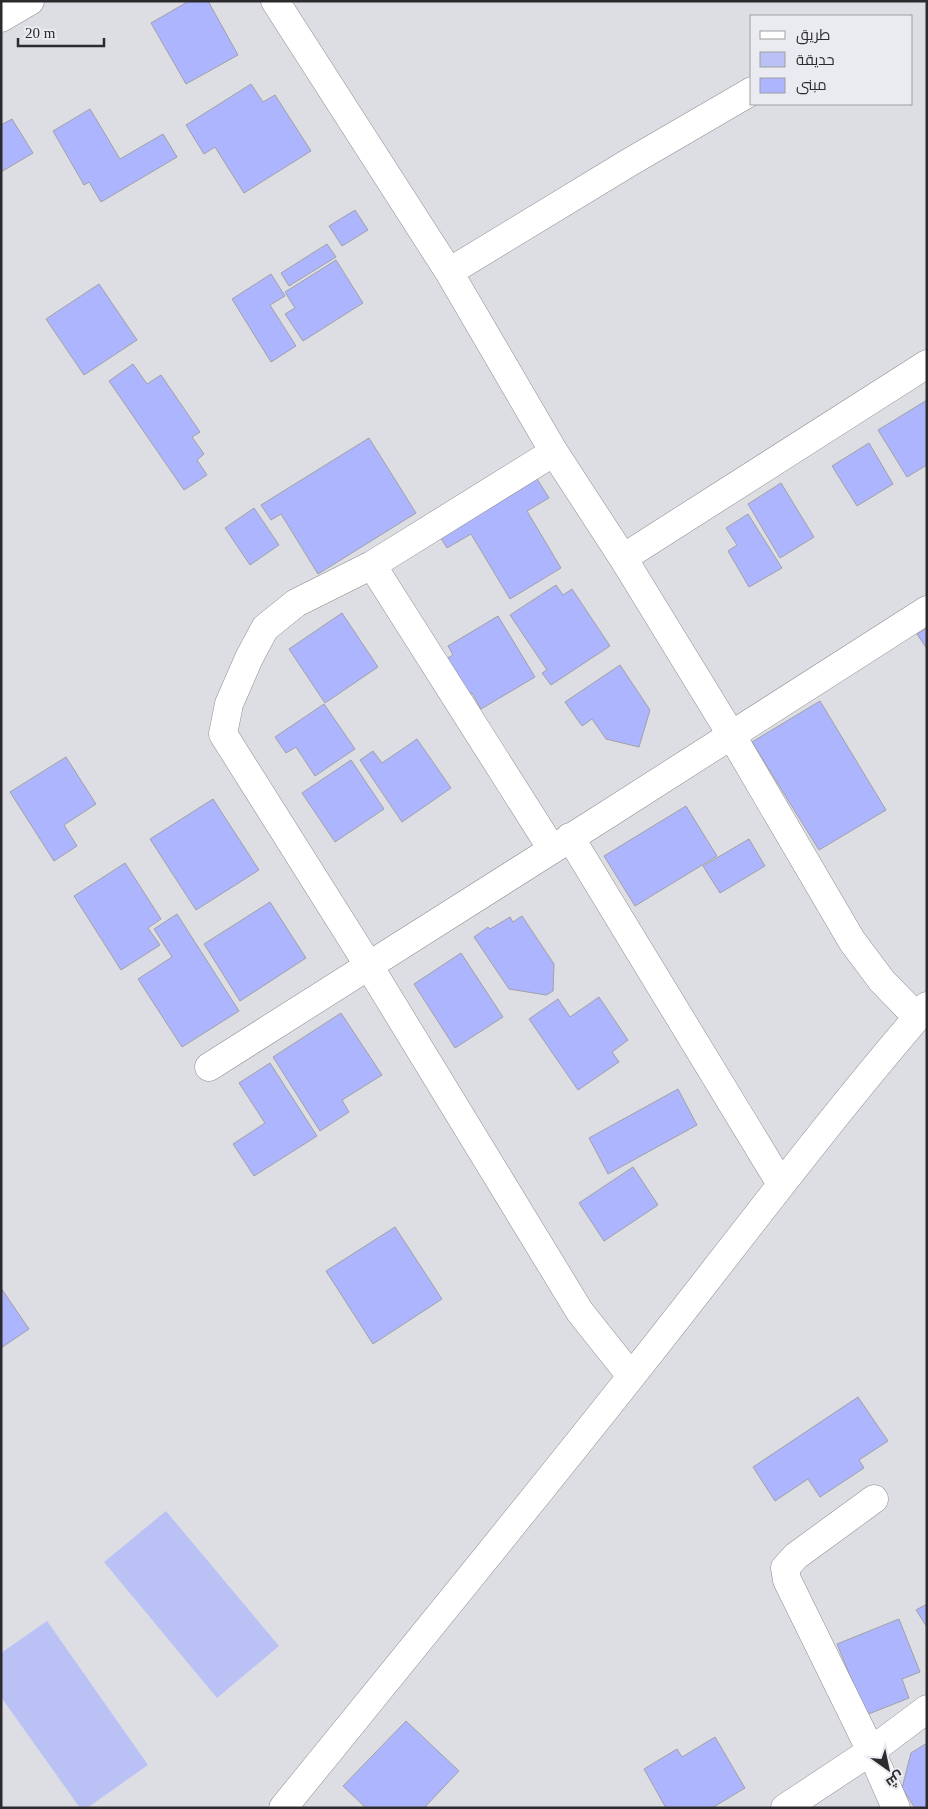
<svg xmlns="http://www.w3.org/2000/svg" width="928" height="1809" viewBox="0 0 928 1809" font-family="'Times New Roman',Cairo,serif">
  <style>
    .green { fill: #bac1f5 }
    .building { fill: #acb5fd; stroke: #a1a1a6 }
    .lines { fill: none; stroke-linecap: round; stroke-linejoin: round }
    .street-casing { stroke: #8d8e92; stroke-width: 29 }
    .street { stroke: #fff; stroke-width: 28 }
  </style>
  <rect width="100%" height="100%" fill="#dddee3"/>
  <path class="green" d="M166,1511L279,1646L217,1698L104,1562Z
    M47,1621L148,1765L87,1808H80L1,1697V1653Z"/>
  <path class="building" d="M189,1H208L238,55L186,84L151,23Z
    M251,84L263,102L275,95L311,151L244,193L215,147L204,154L186,125Z
    M90,109L120,159L163,134L177,157L101,202L89,182L84,185L53,131Z
    M12,119L33,153L1,172V125Z
    M355,210L368,230L342,246L329,226Z
    M327,244L336,257L289,286L281,273Z
    M336,260L363,303L303,341L285,314L295,308L285,292Z
    M271,274L285,296L270,305L296,346L271,362L232,299Z
    M99,284L137,340L84,375L46,319Z
    M133,364L147,384L161,375L200,432L192,437L204,454L197,460L207,475L184,490L109,381Z
    M927,400V465L907,477L878,430Z
    M369,438L416,513L318,574L281,514L271,520L261,505Z
    M869,443L893,484L857,506L832,466Z
    M534,474L549,498L527,511L561,568L510,599L471,534L447,548L437,532Z
    M781,483L814,537L780,558L748,504Z
    M254,508L279,545L250,565L225,528Z
    M748,514L782,568L749,587L728,551L737,545L726,528Z
    M556,585L563,595L572,589L610,646L551,685L542,673L547,670L510,615Z
    M342,613L378,667L325,703L289,649Z
    M498,616L535,677L481,709L472,693L466,697L444,660L453,655L448,646Z
    M927,628V649L917,634Z
    M620,665L650,710L639,747L606,739L592,719L582,726L565,702Z
    M820,701L886,810L819,850L752,742Z
    M324,704L355,749L315,776L296,747L286,753L275,737Z
    M417,739L451,788L402,822L360,760L373,751L382,763Z
    M66,757L96,804L64,825L77,846L54,861L10,792Z
    M351,760L384,809L335,842L302,793Z
    M213,799L259,870L196,910L150,839Z
    M686,806L717,856L635,906L604,856Z
    M749,839L765,866L720,893L703,866Z
    M125,863L161,919L148,928L160,945L121,970L74,896Z
    M270,902L306,958L240,1001L204,944Z
    M177,914L239,1011L182,1047L138,979L172,957L154,929Z
    M522,916L554,964L553,991L546,995L509,989L474,937L488,927L490,929L510,917L513,922Z
    M461,953L503,1017L455,1048L414,984Z
    M599,997L628,1040L612,1052L619,1062L578,1090L529,1019L558,999L570,1017Z
    M341,1013L382,1075L342,1100L349,1112L320,1131L273,1057Z
    M270,1063L317,1136L254,1176L233,1144L265,1123L239,1083Z
    M678,1089L697,1125L608,1174L589,1138Z
    M633,1167L658,1205L604,1241L579,1203Z
    M395,1227L442,1299L373,1344L326,1271Z
    M1,1288L29,1329L1,1348Z
    M858,1397L888,1441L859,1460L864,1468L820,1497L808,1479L775,1501L753,1467Z
    M927,1604V1627L916,1610Z
    M899,1619L920,1672L902,1679L909,1698L866,1715L837,1644Z
    M406,1721L459,1771L424,1808H366L343,1786Z
    M715,1737L745,1788L712,1808H666L644,1769L677,1749L682,1757Z
    M927,1743V1808H915L902,1788L911,1753Z"/>
  <g class="lines">
    <g class="street-casing">
      <path id="street" d="M275,1L449,272L554,452L623,558L732,736L852,941L882,981L917,1017
        M1,18L30,1
        M449,272L630,162L752,91
        M554,452L372,565L296,603L265,628L249,658L229,704L223,734L369,966L580,1312L631,1376
        M623,558L927,364
        M372,565L552,849
        M570,837L781,1184
        M209,1067C448,915 689,764 927,610
        M874,1499L796,1556L785,1568L787,1580L871,1751L896,1808
        M283,1808C399,1665 516,1522 630,1378C729,1254 823,1126 927,1006
        M785,1808L871,1751L927,1709"/>
    </g>
    <use href="#street" class="street"/>
  </g>
  <rect width="928" height="1809" fill="none" stroke="#2b2b2d" stroke-width="5"/>
  <rect x="750" y="15" width="162" height="90" fill="#eaebf0" stroke="#9e9ea2"/>
  <rect x="760" y="31" width="25" height="8" fill="#ffffff" stroke="#9e9ea2"/>
  <text x="796" y="40" font-size="15" fill="#2b2b2d">طريق</text>
  <rect x="760" y="52" width="25" height="15" fill="#bac1f5" stroke="#9e9ea2"/>
  <text x="796" y="65" font-size="15" fill="#2b2b2d">حديقة</text>
  <rect x="760" y="78" width="25" height="15" fill="#acb5fd" stroke="#9e9ea2"/>
  <text x="796" y="90" font-size="15" fill="#2b2b2d">مبنى</text>
  <g transform="translate(888 1769) rotate(147)" stroke="#eaebf0" stroke-width="4" paint-order="stroke">
  <path d="M0-4L9 19L0 12L-9 19Z" fill="#2b2b2d"/>
  <text y="-8" font-size="14" font-weight="bold" text-anchor="middle" fill="#2b2b2d">ش</text>
  </g>
  <path d="M18 38v8h86v-8" fill="none" stroke="#2b2b2d" stroke-width="2.5"/>
  <text x="25" y="38" font-size="15" fill="#2b2b2d" stroke="#eaebf0" stroke-width="4" paint-order="stroke">20 m</text>
</svg>
